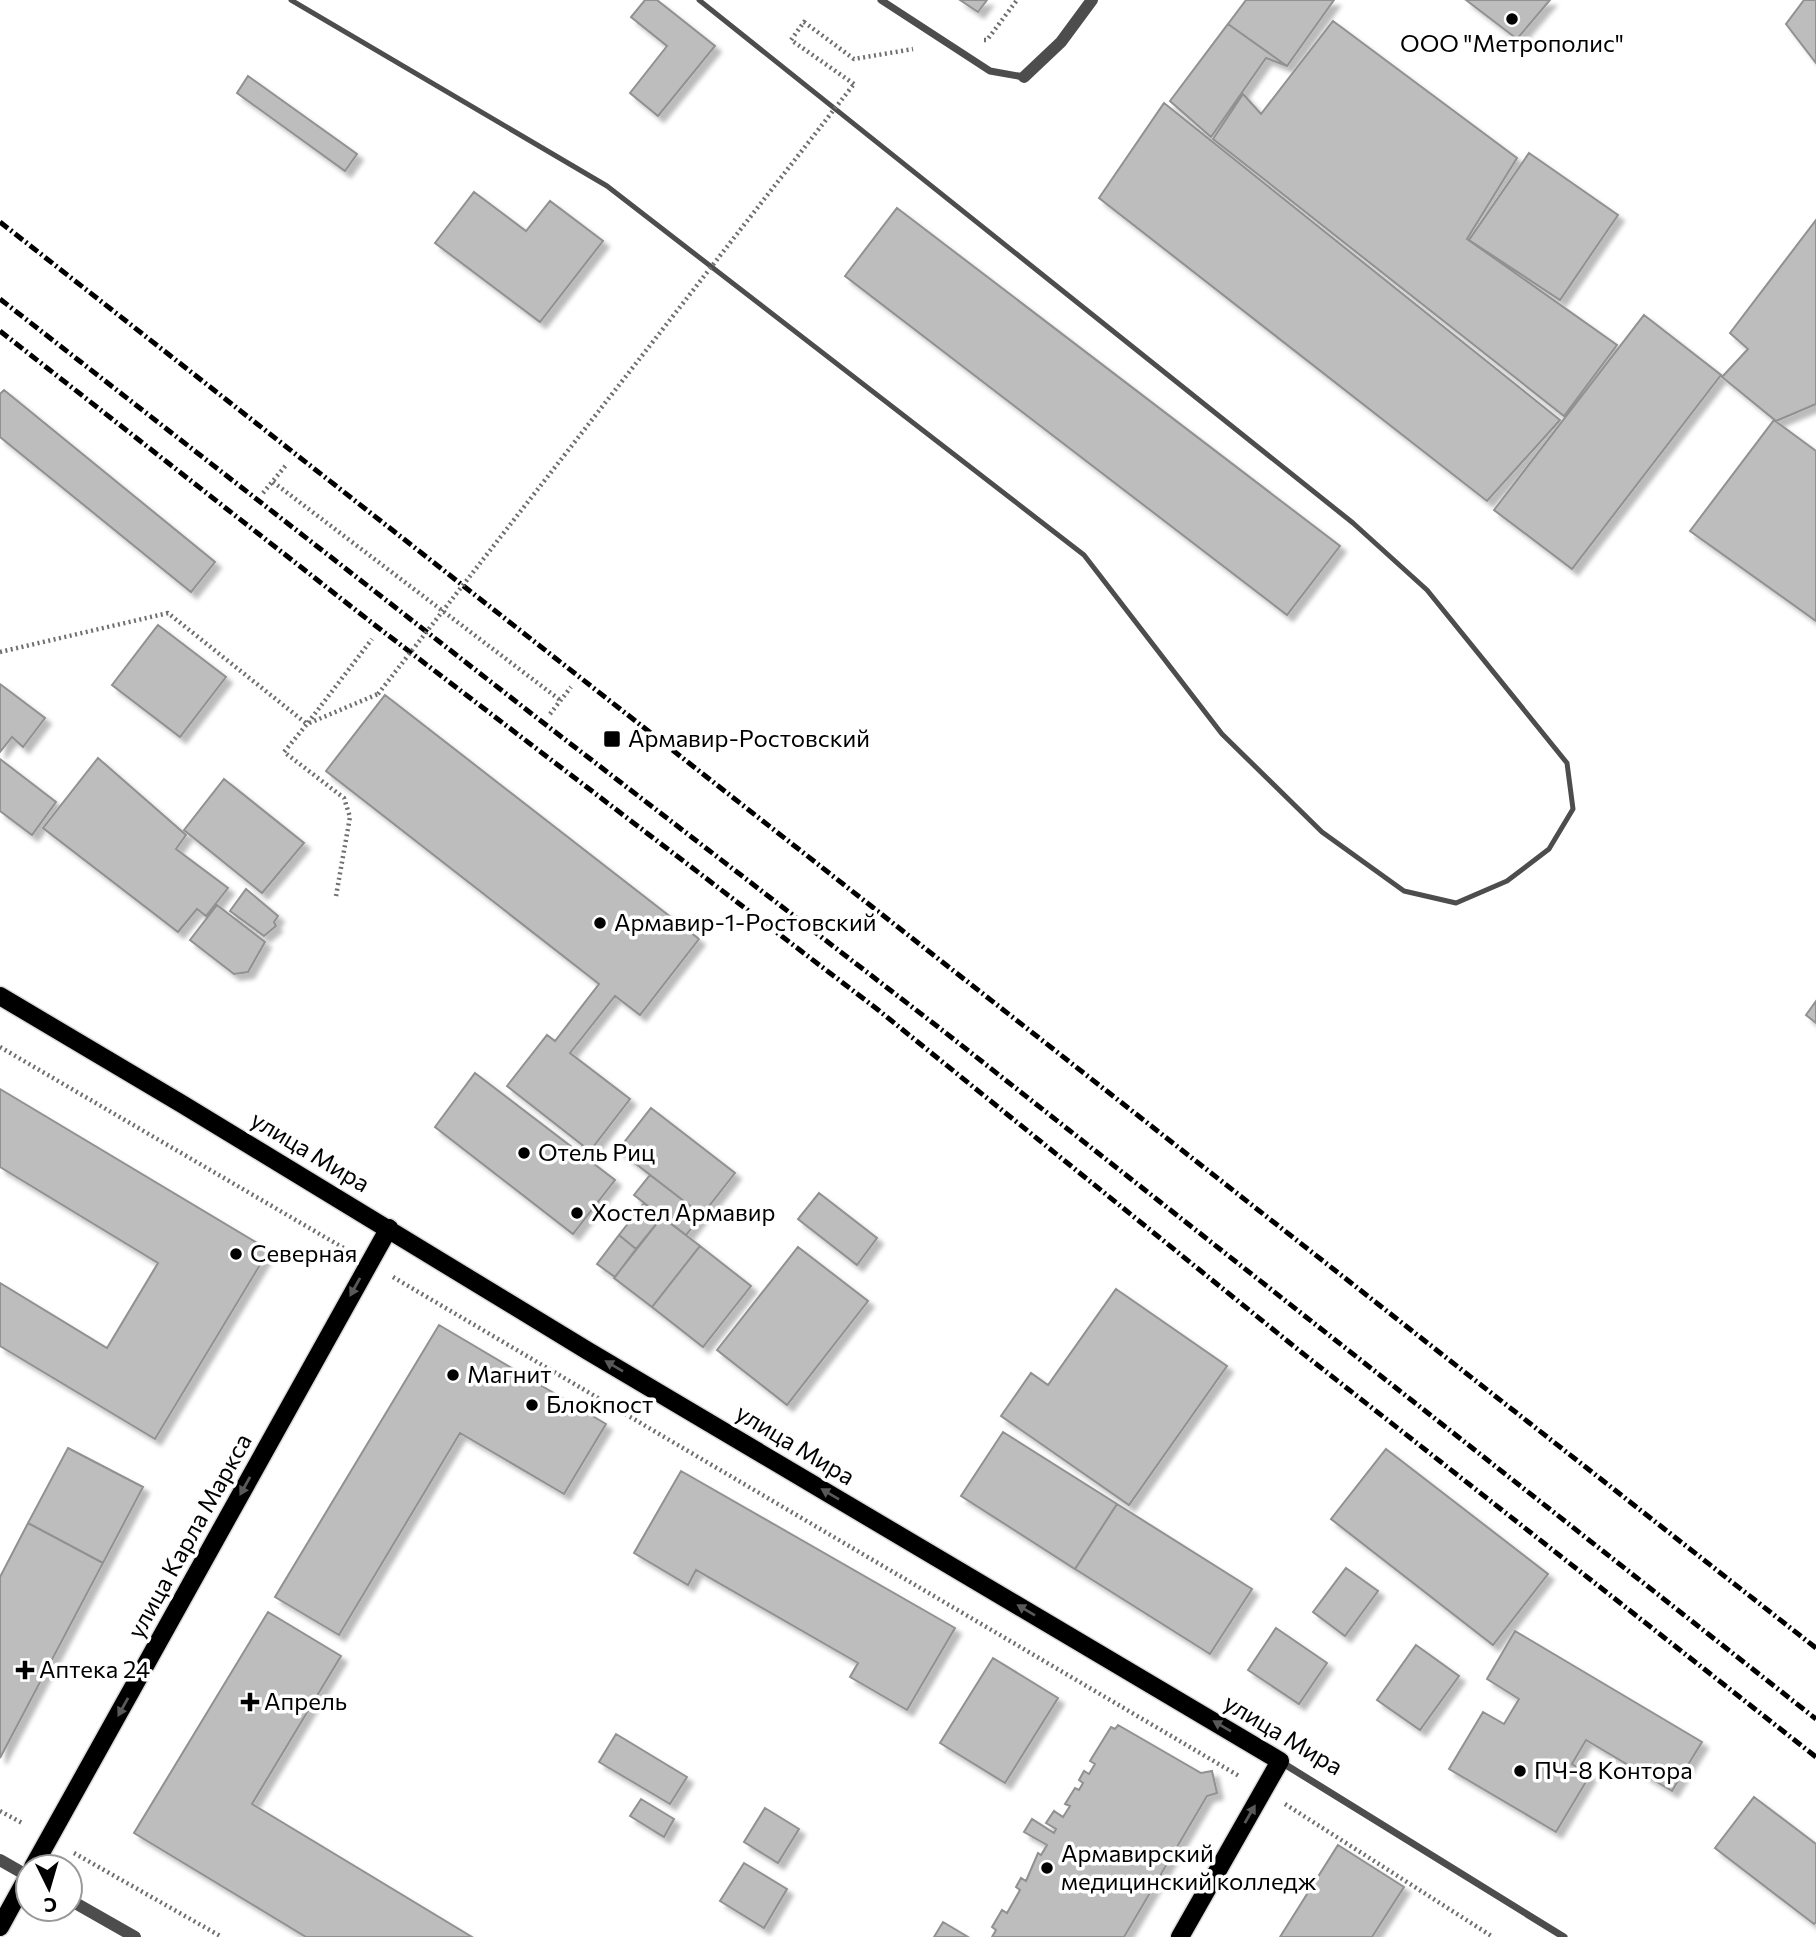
<svg xmlns="http://www.w3.org/2000/svg" width="1816" height="1937" viewBox="0 0 1816 1937" font-family="Commissioner,sans-serif">
  <style>
    .building { fill: #bdbdbd; stroke: #919191; stroke-width: 2; filter: url(#shadow) }
    .lines { fill: none; stroke-linecap: round; stroke-linejoin: round }
    .primary-casing { stroke: #dbdbdb; stroke-width: 21 }
    .path { stroke: #6f6f6f; stroke-width: 4.5; stroke-dasharray: 2 3.5; stroke-linecap: butt }
    .service { stroke: #4d4d4d; stroke-width: 5 }
    .minor { stroke: #4d4d4d; stroke-width: 7 }
    .tertiary { stroke: #4d4d4d; stroke-width: 12 }
    .primary { stroke: #000; stroke-width: 18 }
    .rail { stroke: #000; stroke-width: 5; stroke-dasharray: 10 3.5 2 3.5; stroke-linecap: butt }
    .path-bridge { stroke: #6f6f6f; stroke-width: 4.5; stroke-dasharray: 2 3.5; stroke-linecap: butt }
    .oneway { fill: #595959 }
    .poi-dot { fill: #000; stroke: #fff; stroke-width: 2.5 }
    .labels { text-anchor: middle; stroke-width: 7; stroke-linejoin: round; paint-order: stroke }
    .poi-label { font-size: 24px; fill: #000; stroke: #fff; text-anchor: start }
    .street-label { font-size: 24px; fill: #000; stroke: #fff }
  </style>
  <defs>
    <filter id="shadow"><feDropShadow dx="6" dy="6" stdDeviation="2" flood-color="#0004"/></filter>
  </defs>
  <rect width="100%" height="100%" fill="#fff"/>
  <path class="building" d="M645,0H657L715,46L658,116L630,93L667,46L631,17Z
    M960,0H987L978,12Z
    M1246,0H1334L1287,66L1228,24Z
    M1466,0H1550L1517,39Z
    M1804,0H1816V63L1786,24Z
    M1333,21L1517,158L1467,239L1617,345L1564,416L1213,139L1243,94L1261,114Z
    M1228,24L1287,66L1266,58L1211,137L1170,101Z
    M248,76L357,154L345,171L237,93Z
    M1164,103L1560,420L1487,501L1099,198Z
    M1529,153L1618,215L1560,300L1469,240Z
    M474,192L526,231L550,201L603,241L540,322L435,243Z
    M897,208L1340,546L1287,615L845,276Z
    M1816,220V404L1776,421L1722,377L1748,349L1730,333Z
    M1644,315L1721,375L1572,569L1494,510Z
    M4,390L215,562L191,592L0,437V394Z
    M1774,420L1816,451V621L1690,531Z
    M158,625L226,677L180,737L112,685Z
    M0,684L45,718L23,747L12,737L0,752Z
    M385,695L699,939L640,1015L615,996L570,1053L630,1099L590,1151L507,1086L547,1035L555,1041L599,984L326,771Z
    M98,758L186,835L176,849L228,888L206,916L197,909L178,932L43,828Z
    M0,759L56,802L32,835L0,811Z
    M224,779L304,843L262,893L184,830Z
    M246,889L278,916L274,922L276,926L264,936L230,911Z
    M217,905L265,942L248,972L234,974L190,940Z
    M1816,1001V1023L1806,1015Z
    M475,1073L615,1180L573,1234L435,1127Z
    M0,1089L269,1250L155,1439L0,1346V1283L107,1348L158,1263L0,1167Z
    M651,1108L735,1173L702,1215L618,1150Z
    M650,1175L702,1215L686,1235L634,1195Z
    M819,1193L877,1238L857,1265L798,1219Z
    M644,1203L662,1217L636,1249L619,1235Z
    M662,1217L700,1246L652,1307L614,1278Z
    M619,1235L636,1249L615,1277L597,1264Z
    M700,1246L751,1286L703,1347L652,1307Z
    M798,1247L868,1301L787,1405L717,1350Z
    M1116,1289L1227,1366L1129,1505L1001,1416L1031,1373L1048,1385Z
    M439,1325L606,1424L564,1494L460,1433L339,1635L275,1597Z
    M1003,1432L1117,1504L1075,1569L961,1496Z
    M68,1448L143,1487L103,1563L28,1523Z
    M1386,1449L1548,1574L1493,1645L1331,1519Z
    M681,1471L955,1628L907,1710L850,1677L858,1663L696,1570L688,1585L634,1553Z
    M1117,1504L1252,1589L1210,1654L1075,1569Z
    M28,1523L103,1563L0,1758V1577Z
    M1346,1568L1378,1591L1345,1636L1313,1612Z
    M268,1612L341,1656L252,1804L472,1937H306L134,1833Z
    M1276,1628L1327,1663L1299,1704L1248,1670Z
    M1515,1631L1702,1742L1672,1791L1586,1740L1572,1764L1590,1775L1556,1832L1449,1769L1483,1712L1504,1724L1519,1699L1487,1679Z
    M1416,1645L1459,1676L1420,1730L1377,1700Z
    M993,1658L1058,1698L1005,1783L940,1743Z
    M1118,1725L1201,1773L1212,1771L1217,1793L1207,1796L1124,1937H992L996,1930L992,1927L1002,1910L1007,1913L1020,1890L1016,1887L1021,1878L1026,1881L1038,1853L1041,1855L1047,1845L1024,1832L1032,1819L1054,1833L1056,1829L1046,1823L1054,1811L1063,1817L1070,1806L1065,1804L1075,1788L1079,1790L1083,1783L1079,1780L1084,1771L1089,1774L1095,1764L1090,1761L1111,1727L1115,1729Z
    M616,1734L687,1777L670,1804L599,1762Z
    M1754,1797L1816,1844V1922L1814,1924L1715,1848Z
    M641,1799L674,1819L664,1837L630,1816Z
    M765,1808L799,1829L778,1863L744,1842Z
    M1338,1845L1404,1887L1372,1937H1280Z
    M744,1863L787,1889L764,1928L720,1901Z
    M943,1922L968,1937H934Z"/>
  <g class="lines">
    <g class="primary-casing">
      <path id="primary" d="M0,996L182,1104L588,1351L1280,1761L1180,1937
        M33,1867L389,1228
        M0,1927L28,1876"/>
    </g>
    <path class="path" d="M984,40H987L1017,0
      M854,84L791,40L804,22L854,59L913,49
      M273,482L560,700
      M263,493L287,464
      M0,652L168,613L307,724L372,639
      M550,714L571,687
      M336,896L350,817L344,798L284,752L307,724L378,694
      M0,1047L347,1250
      M393,1277L1239,1776
      M1285,1804L1493,1937
      M0,1811L24,1824
      M74,1853L222,1937"/>
    <path class="service" d="M291,0L607,186L1084,555L1222,734L1322,832L1404,891L1456,903L1507,881L1549,849L1573,809L1567,763L1427,590L1353,523L699,0"/>
    <path class="minor" d="M881,0L990,71L1024,77
      M1281,1762L1564,1937"/>
    <path class="tertiary" d="M1024,77L1061,42L1092,0
      M0,1860L28,1876
      M70,1900L135,1937"/>
    <use href="#primary" class="primary"/>
    <path class="rail" d="M0,222L1816,1648
      M0,299L541,721L942,1030L1816,1719
      M0,331L376,626L877,1009L1301,1352L1816,1757"/>
    <path class="path-bridge" d="M378,694L854,84"/>
  </g>
  <defs><path id="oneway-solid" d="M-6-.8H1V-3.2L6.5 0L1 3.2V.8H-6Z" transform="scale(1.75)"/></defs>
  <g class="oneway">
    <use href="#oneway-solid" transform="translate(355 1287) rotate(119)"/>
    <use href="#oneway-solid" transform="translate(614 1366) rotate(-149)"/>
    <use href="#oneway-solid" transform="translate(245 1486) rotate(119)"/>
    <use href="#oneway-solid" transform="translate(830 1494) rotate(-149)"/>
    <use href="#oneway-solid" transform="translate(1026 1610) rotate(-149)"/>
    <use href="#oneway-solid" transform="translate(123 1707) rotate(119)"/>
    <use href="#oneway-solid" transform="translate(1222 1726) rotate(-149)"/>
    <use href="#oneway-solid" transform="translate(1250 1814) rotate(-60)"/>
  </g>
  <g class="poi-dot">
    <circle cx="1512" cy="19" r="7"/>
    <rect x="603" y="730" width="18" height="18" rx="3.5"/>
    <circle cx="600" cy="923" r="7"/>
    <circle cx="524" cy="1153" r="7"/>
    <circle cx="577" cy="1213" r="7"/>
    <circle cx="236" cy="1254" r="7"/>
    <circle cx="453" cy="1375" r="7"/>
    <circle cx="532" cy="1405" r="7"/>
    <path d="M21.5 1659.5h7v7h7v7h-7v7h-7v-7h-7v-7h7z"/>
    <path d="M246.5 1691.5h7v7h7v7h-7v7h-7v-7h-7v-7h7z"/>
    <circle cx="1520" cy="1771" r="7"/>
    <circle cx="1047" cy="1868" r="7"/>
  </g>
  <g class="labels">
    <g class="poi-label">
      <text x="1512" y="52" text-anchor="middle">ООО "Метрополис"</text>
      <text x="628" y="747">Армавир-Ростовский</text>
      <text x="614" y="931">Армавир-1-Ростовский</text>
      <text x="538" y="1161">Отель Риц</text>
      <text x="591" y="1221">Хостел Армавир</text>
      <text x="250" y="1262">Северная</text>
      <text x="467" y="1383">Магнит</text>
      <text x="546" y="1413">Блокпост</text>
      <text x="39" y="1678">Аптека 24</text>
      <text x="264" y="1710">Апрель</text>
      <text x="1534" y="1779">ПЧ-8 Контора</text>
      <text x="1061" y="1862">Армавирский<tspan x="1061" dy="28">медицинский колледж</tspan></text>
    </g>
    <g class="street-label">
      <text transform="translate(310 1152) rotate(31)" y="8">улица Мира</text>
      <text transform="translate(795 1445) rotate(31)" y="8">улица Мира</text>
      <text transform="translate(190 1536) rotate(-61)" y="8">улица Карла Маркса</text>
      <text transform="translate(1283 1735) rotate(31)" y="8">улица Мира</text>
    </g>
  </g>
  <g transform="translate(49 1888) rotate(175)"><circle r="33" fill="#ffffff" stroke="#999999" stroke-width="2"/>
  <path d="M0-5L12 26L0 18L-12 26Z" fill="#000000"/>
  <text y="-10" font-size="19" font-weight="bold" text-anchor="middle" fill="#000000">С</text>
  </g>
</svg>
